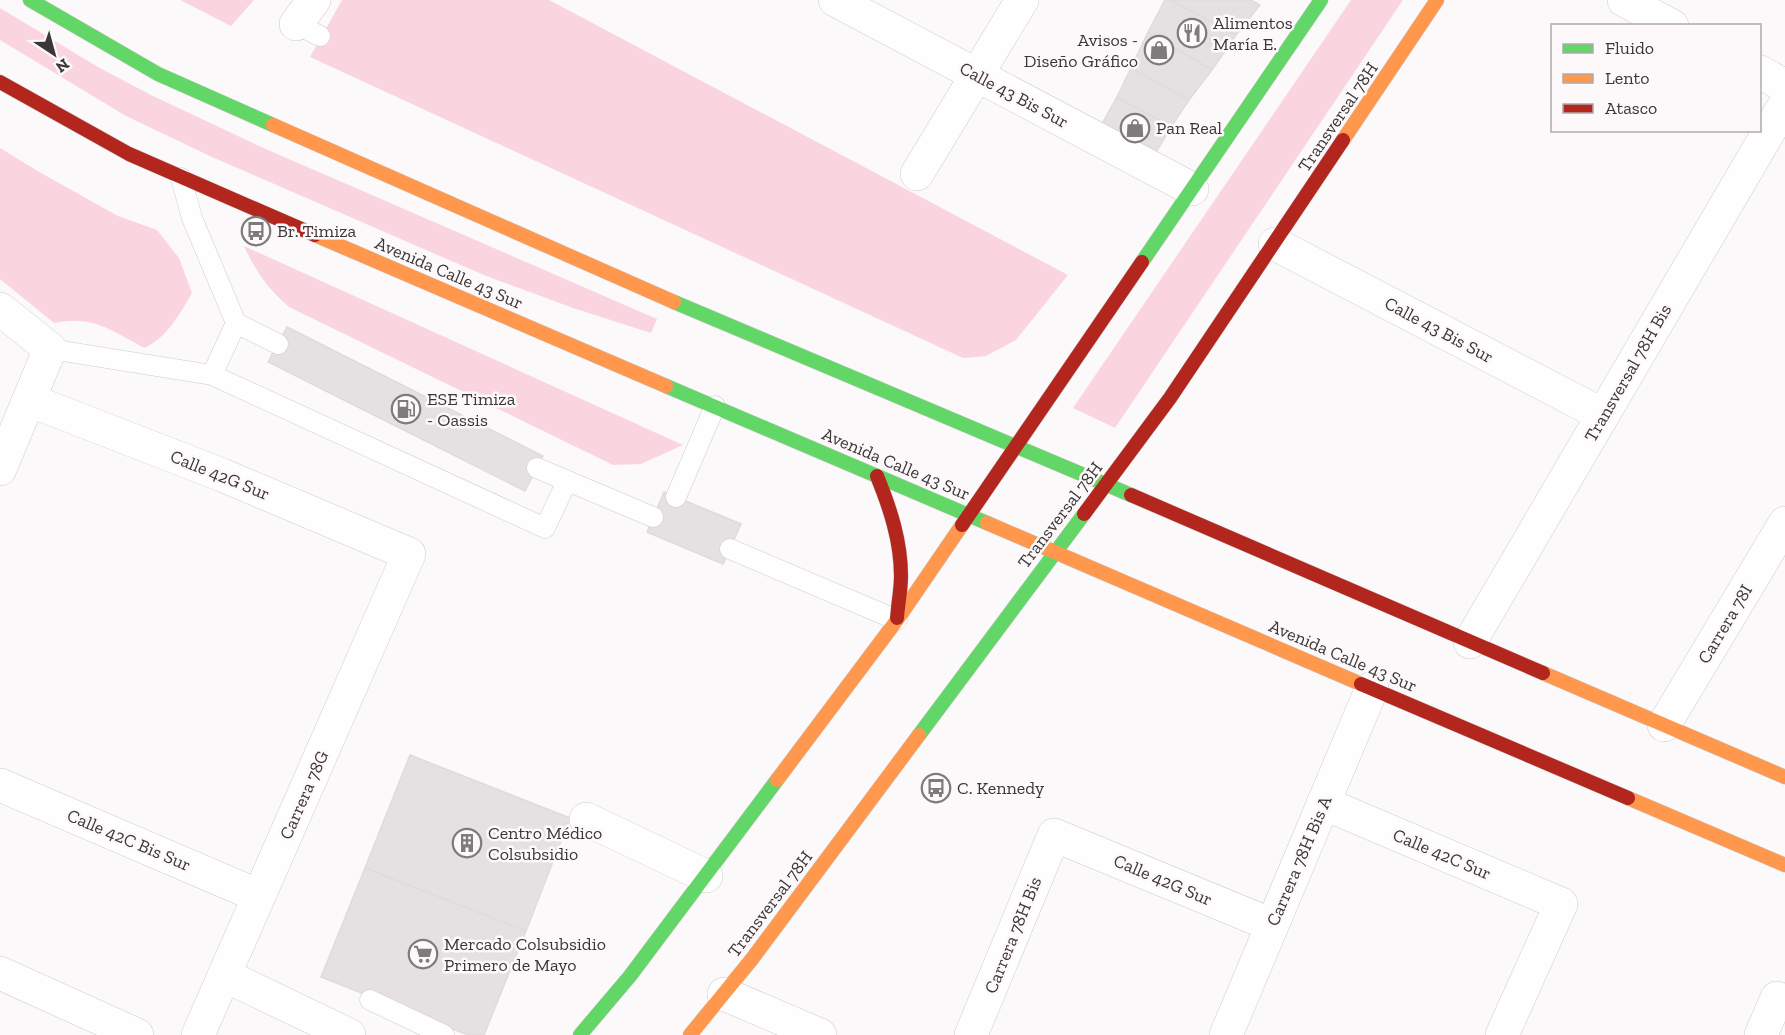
<svg xmlns="http://www.w3.org/2000/svg" width="1785" height="1035" viewBox="0 0 1785 1035" font-family="'Zilla Slab',serif">
  <style>
    .green { fill: #fad5e0 }
    .building { fill: #e5e1e3; stroke: #dfdbdc; stroke-width: 1.5 }
    .lines { fill: none; stroke-linecap: round; stroke-linejoin: round }
    .lane-casing { stroke: #cecbcc; stroke-width: 21 }
    .street-casing { stroke: #cecbcc; stroke-width: 34 }
    .fast-casing { stroke: #cecbcc; stroke-width: 15 }
    .slow-casing { stroke: #cecbcc; stroke-width: 15 }
    .jam-casing { stroke: #cecbcc; stroke-width: 15 }
    .lane { stroke: #fffefe; stroke-width: 20 }
    .street { stroke: #fffefe; stroke-width: 33 }
    .fast { stroke: #63d668; stroke-width: 14 }
    .slow { stroke: #ff974d; stroke-width: 14 }
    .jam { stroke: #b3261e; stroke-width: 14 }
    .labels { text-anchor: middle; stroke-width: 5; stroke-linejoin: round; paint-order: stroke }
    .poi-label { font-size: 18px; fill: #3b3637; stroke: #fdf8f9; text-anchor: start }
    .street-label { font-size: 18px; fill: #3b3637; stroke: #fdf8f9 }
  </style>
  <rect width="100%" height="100%" fill="#fcf9fa"/>
  <path class="green" d="M180,0H254L231,26Z
    M342,0H549L1068,275L1016,340L986,356L963,358L310,57Z
    M1351,0H1403L1115,428L1073,408Z
    M0,8L98,67L151,95L259,146L657,319L651,333L573,308L486,276L212,157L126,116L0,40Z
    M0,148L41,173L118,216L157,230L179,258L192,293C179,315 167,338 144,348C111,330 92,315 54,323L0,279Z
    M244,246L683,445L641,464L613,465L289,307C267,288 257,273 244,246Z"/>
  <path class="building" d="M1165,0H1170L1236,35L1212,70L1148,32Z
    M1170,0H1251L1260,5L1236,35Z
    M1148,32L1212,70L1189,100L1131,68Z
    M1131,68L1189,100L1171,127L1117,97Z
    M1117,97L1171,127L1152,159L1099,129Z
    M287,327L543,456L525,491L268,362Z
    M664,492L741,524L723,564L647,532Z
    M410,755L570,818L526,931L365,868Z
    M365,868L526,931L484,1035H468L321,977Z"/>
  <g class="lines">
    <g class="lane-casing">
      <path id="lane" d="M296,24L320,36
        M181,178L192,218L236,323L278,344
        M50,349L212,375L236,323
        M212,375L545,528L567,481
        M537,468L653,517
        M676,497L715,406
        M730,549L897,620
        M370,1000L444,1035"/>
    </g>
    <g class="street-casing">
      <path id="street" d="M835,0L1192,189
        M1624,0L1672,26
        M296,24L314,0
        M1760,72L1785,86
        M917,174L1022,0
        M1275,244L1603,415
        M0,309L50,349L0,469
        M29,400L222,475L409,554L198,1035
        M1470,642L1785,104
        M1664,725L1785,523
        M0,785L259,896
        M1323,803L1561,904L1502,1035
        M586,819L706,876
        M0,973L137,1035
        M224,975L349,1035
        M724,994L820,1035
        M971,1035L1054,835L1272,925
        M1226,1035L1372,688
        M1761,1035L1777,998L1785,1001"/>
    </g>
    <g class="fast-casing">
      <path id="fast" d="M30,0L158,74L273,125
        M1142,262L1321,0
        M674,302L1131,495
        M666,386L987,523
        M919,735L1084,514
        M580,1035L630,976L777,780"/>
    </g>
    <g class="slow-casing">
      <path id="slow" d="M273,125L674,302
        M1343,140L1437,0
        M315,235L666,386
        M987,523L1361,684
        M1543,673L1785,777
        M777,780L897,620L962,525
        M1628,798L1785,865
        M690,1035L752,959L919,735"/>
    </g>
    <g class="jam-casing">
      <path id="jam" d="M0,82L129,154L315,235
        M877,476C890,508 901,541 901,576C901,590 898,604 897,618
        M1131,495L1543,673
        M1084,514L1170,398L1343,140
        M962,525L1142,262
        M1361,684L1628,798"/>
    </g>
    <use href="#lane" class="lane"/>
    <use href="#street" class="street"/>
    <use href="#fast" class="fast"/>
    <use href="#slow" class="slow"/>
    <use href="#jam" class="jam"/>
  </g>
  <defs>
    <g id="restaurant-ring" transform="scale(1.5)"><circle r="9.5" fill="#fdf8f9" stroke="#7f7a7b" stroke-width="1.5"/><path d="M-5-6h1v4h1v-4h1v4h1v-4h1v5L-1.5 .5V6h-2V.5L-5-1ZM5-6V6H3V1.5H1.5Q1.5-4 5-6Z" fill="#7f7a7b"/></g>
    <g id="shop-ring" transform="scale(1.5)"><circle r="9.5" fill="#fdf8f9" stroke="#7f7a7b" stroke-width="1.5"/><path d="M-5-2.5h2.3a2.7 3.5 0 0 1 5.4 0H5L5.5 6h-11ZM-1.5-2.5h3a1.5 2.3 0 0 0-3 0Z" fill="#7f7a7b"/></g>
    <g id="bus-ring" transform="scale(1.5)"><circle r="9.5" fill="#fdf8f9" stroke="#7f7a7b" stroke-width="1.5"/><path d="M-5-6H5V4H4V6H2V4H-2V6H-4V4H-5ZM-3.5-4V0h7V-4ZM-3.5 1.2v1.5H-2V1.2ZM2 1.2v1.5H3.5V1.2Z" fill="#7f7a7b"/></g>
    <g id="fuel-ring" transform="scale(1.5)"><circle r="9.5" fill="#fdf8f9" stroke="#7f7a7b" stroke-width="1.5"/><path d="M-5.5-6h7V0h2V4h1.3V-2.5L3-4.5l.8-.8L6-3V5H2.5V1h-1V6h-7ZM-4.2-4.7v3.2H.2V-4.7Z" fill="#7f7a7b"/></g>
    <g id="building-ring" transform="scale(1.5)"><circle r="9.5" fill="#fdf8f9" stroke="#7f7a7b" stroke-width="1.5"/><path d="M-4-6H4V6H1V3H-1V6H-4ZM-2.5-4.3h1.7v1.8h-1.7ZM.8-4.3h1.7v1.8H.8ZM-2.5-1h1.7V.8h-1.7ZM.8-1h1.7V.8H.8Z" fill="#7f7a7b"/></g>
    <g id="supermarket-ring" transform="scale(1.5)"><circle r="9.5" fill="#fdf8f9" stroke="#7f7a7b" stroke-width="1.5"/><path d="M-6-5.5h2.5l.6 2H6L4.5 2H-2.5L-4.4-4H-6ZM-1.5 3.2a1.3 1.3 0 1 0 .1 0ZM3 3.2a1.3 1.3 0 1 0 .1 0Z" fill="#7f7a7b"/></g>
  </defs>
  <g fill-rule="evenodd">
    <use href="#restaurant-ring" x="1192" y="33"/>
    <use href="#shop-ring" x="1159" y="50"/>
    <use href="#shop-ring" x="1135" y="128"/>
    <use href="#bus-ring" x="256" y="231"/>
    <use href="#fuel-ring" x="406" y="409"/>
    <use href="#bus-ring" x="936" y="788"/>
    <use href="#building-ring" x="467" y="843"/>
    <use href="#supermarket-ring" x="423" y="954"/>
  </g>
  <g class="labels">
    <g class="poi-label">
      <text x="1213" y="29">Alimentos<tspan x="1213" dy="21">María E.</tspan></text>
      <text x="1138" y="46" text-anchor="end">Avisos -<tspan x="1138" dy="21">Diseño Gráfico</tspan></text>
      <text x="1156" y="134">Pan Real</text>
      <text x="277" y="237">Br. Timiza</text>
      <text x="427" y="405">ESE Timiza<tspan x="427" dy="21">- Oassis</tspan></text>
      <text x="957" y="794">C. Kennedy</text>
      <text x="488" y="839">Centro Médico<tspan x="488" dy="21">Colsubsidio</tspan></text>
      <text x="444" y="950">Mercado Colsubsidio<tspan x="444" dy="21">Primero de Mayo</tspan></text>
    </g>
    <g class="street-label">
      <text transform="translate(1014 95) rotate(28)" y="6">Calle 43 Bis Sur</text>
      <text transform="translate(1338 117) rotate(-56)" y="6">Transversal 78H</text>
      <text transform="translate(449 273) rotate(23)" y="6">Avenida Calle 43 Sur</text>
      <text transform="translate(1439 330) rotate(28)" y="6">Calle 43 Bis Sur</text>
      <text transform="translate(1628 373) rotate(-60)" y="6">Transversal 78H Bis</text>
      <text transform="translate(896 464) rotate(23)" y="6">Avenida Calle 43 Sur</text>
      <text transform="translate(220 475) rotate(22)" y="6">Calle 42G Sur</text>
      <text transform="translate(1060 515) rotate(-53)" y="6">Transversal 78H</text>
      <text transform="translate(1725 624) rotate(-59)" y="6">Carrera 78I</text>
      <text transform="translate(1343 656) rotate(23)" y="6">Avenida Calle 43 Sur</text>
      <text transform="translate(304 795) rotate(-66)" y="6">Carrera 78G</text>
      <text transform="translate(129 840) rotate(23)" y="6">Calle 42C Bis Sur</text>
      <text transform="translate(1442 854) rotate(23)" y="6">Calle 42C Sur</text>
      <text transform="translate(1299 861) rotate(-67)" y="6">Carrera 78H Bis A</text>
      <text transform="translate(1163 880) rotate(23)" y="6">Calle 42G Sur</text>
      <text transform="translate(770 904) rotate(-53)" y="6">Transversal 78H</text>
      <text transform="translate(1013 935) rotate(-68)" y="6">Carrera 78H Bis</text>
    </g>
  </g>
  <rect x="1551" y="24" width="210" height="108" fill="#fdf8f9" stroke="#afaaab" stroke-width="1.5"/>
  <rect x="1563" y="44" width="30" height="9" fill="#63d668" stroke="#afaaab" stroke-width="1.5"/>
  <text x="1605" y="54" font-size="18" fill="#3b3637">Fluido</text>
  <rect x="1563" y="74" width="30" height="9" fill="#ff974d" stroke="#afaaab" stroke-width="1.5"/>
  <text x="1605" y="84" font-size="18" fill="#3b3637">Lento</text>
  <rect x="1563" y="104" width="30" height="9" fill="#b3261e" stroke="#afaaab" stroke-width="1.5"/>
  <text x="1605" y="114" font-size="18" fill="#3b3637">Atasco</text>
  <g transform="translate(54 54) rotate(144)" stroke="#fdf8f9" stroke-width="4.5" paint-order="stroke">
  <path d="M0-4.5L10 22L0 15L-10 22Z" fill="#3b3637"/>
  <text y="-9" font-size="16" font-weight="bold" text-anchor="middle" fill="#3b3637">N</text>
  </g>
</svg>
